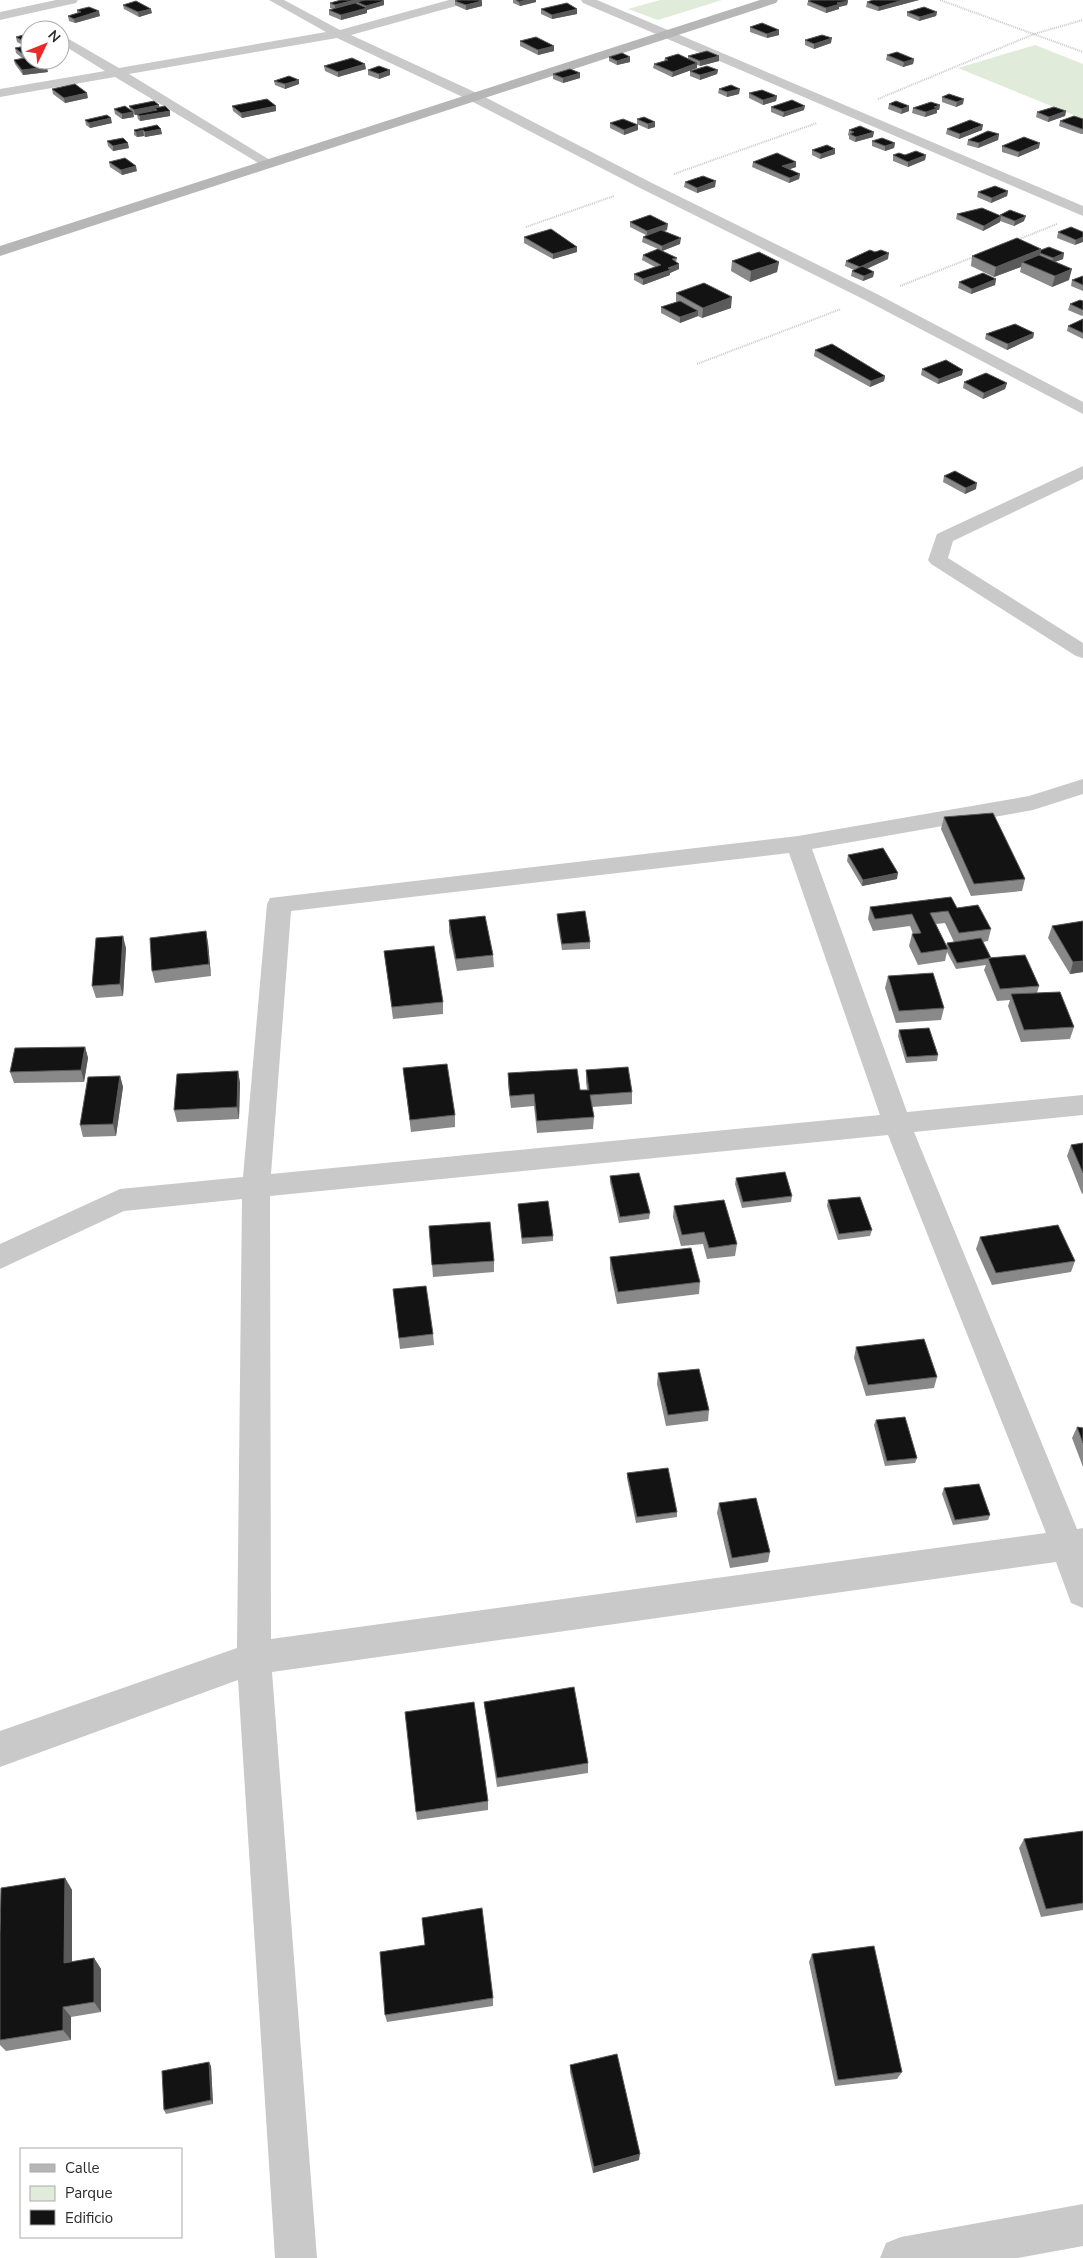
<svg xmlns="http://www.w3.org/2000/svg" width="1083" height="2258" viewBox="0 0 1083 2258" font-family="'Nunito Sans',sans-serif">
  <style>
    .green { fill: #e1ebd9 }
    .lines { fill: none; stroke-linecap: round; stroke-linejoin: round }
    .path { stroke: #c9c9c9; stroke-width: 2; stroke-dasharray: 1 1; stroke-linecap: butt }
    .street { fill: #c9c9c9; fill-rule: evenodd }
    .secondary { fill: #b6b6b6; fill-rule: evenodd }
    .wall { fill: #898989; fill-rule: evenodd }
    .shaded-wall { fill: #5a5a5a }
    .building { fill: #131313; stroke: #5a5a5a }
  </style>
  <rect width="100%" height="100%" fill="#fff"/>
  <path class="green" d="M660,0H722L658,20L628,9Z
    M1035,45L1083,64V119L958,68Z"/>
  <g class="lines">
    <path class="path" d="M940,0L1083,52
      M878,99L1034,34L1083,20
      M674,174L817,123
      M526,227L614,196
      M1017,240L1057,224
      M900,286L976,256
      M697,364L841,309"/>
    <path class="street" d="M56,0H78L76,3L0,20V12Z
      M269,0H284L340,30L449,0H469L467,3L351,35L479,94L650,182L877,294L1083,402V414L865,300L640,188L469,100L337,38L129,74L270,160L272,163L265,167L115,77L0,97V89L105,71L60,43V34L119,68L326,32Z
      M581,0H597L1083,206V216L583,3Z
      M1083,466V479L953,541L948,558L1083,643V658L1076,656L931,564L928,560L937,534Z
      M1083,779V794L1033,810L812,849L907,1112L1083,1095V1115L914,1132L1077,1529L1083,1528V1608L1071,1603L1056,1562L272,1672L317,2258H275L238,1680L0,1767V1731L237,1648L242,1199L124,1211L0,1269V1244L120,1189L243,1177L267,904L270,898L798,836L1029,796ZM789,853L880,1115L271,1174L291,911ZM888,1135L1046,1533L271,1639L270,1196Z
      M1083,2204V2246L1018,2258H880L886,2243L901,2237Z"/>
    <path class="secondary" d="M760,0H778L776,3L0,256V246Z"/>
  </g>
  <path class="wall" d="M513,0H536V2L520,6L513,3Z
    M919,0L878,11L866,7L867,2Z
    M384,1V5L367,10V13L341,20L329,15V10L333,9L330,8V3Z
    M455,1L482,6L466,10L455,5Z
    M808,1H848L847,5L839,7V9L826,13L807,5Z
    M123,5L152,13L139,17L124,9Z
    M541,9H577V14L552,19L541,14Z
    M77,10L100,16L75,23L69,21L68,16L77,13Z
    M907,12H937L936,16L919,21L907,16Z
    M750,27L779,30V35L767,38L750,32Z
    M30,35V48L27,47L30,60L48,72L23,75L15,64L14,60L22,58L16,53L15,48L25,46L17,42L16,37Z
    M805,40L831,43L814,49L805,45Z
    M520,41L554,46V51L538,55L520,46Z
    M887,55L914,59L913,64L903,67L886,60Z
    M688,56L719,61L700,66L697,65V68L672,77L653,68L654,64L664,61L665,58H688Z
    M609,57L630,62L617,65L609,61Z
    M324,66L366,69L338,77L325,71Z
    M368,70H390V75L379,79L368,75Z
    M718,70L717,74L700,80L690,76V71Z
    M580,73V78L563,83L553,79V74Z
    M274,81L299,84L285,89L275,85Z
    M52,89L88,98L65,103L53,94Z
    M719,89L739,94L727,97L718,93Z
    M749,93L777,96L776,101L763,105L749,98Z
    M942,97L963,104L956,107L942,102Z
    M889,104L909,111L901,114L888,109Z
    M940,105L939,110H937V113L925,117L912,113L913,108Z
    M129,106L160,107L170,116L140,121L138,119L137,115H135L133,114L134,117L122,119L115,114L114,109L130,110Z
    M232,106L276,111L242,118L233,111Z
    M771,107L804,110L783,117L771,112Z
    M1066,111L1065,116L1048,122L1036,117L1037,112Z
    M637,119L655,127L648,129L637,124Z
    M1083,119V134H1081L1059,126L1060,121Z
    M85,120L112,123L90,128L86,125Z
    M610,123L638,125V130L624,135L610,128Z
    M157,125L162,134L145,137L144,136L137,137L134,135V130Z
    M947,129L982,130L959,139L946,134Z
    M849,130L873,137L855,142L849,139V136L848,135Z
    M999,134L998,140L978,148L967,145L968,140Z
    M107,141L129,148L113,151L108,146Z
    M872,141L895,143L894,148L885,151L872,146Z
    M1002,146L1039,148L1018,157L1002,152Z
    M812,150L835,154L820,159L812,155Z
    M893,155H926L925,160L908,167L893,161Z
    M109,162L137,171L122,175L110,167Z
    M753,162H796V167L789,169L800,174L799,179L789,183L752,167Z
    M685,182L715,187L697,193L684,187Z
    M1008,191L1007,196L991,203L977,197L978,192Z
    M957,214L1000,216V215L1024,221L1014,226L1000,221V222L983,231L956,219Z
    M630,222L667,230L664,231L680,244L662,251L677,258L676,262L679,264V269L670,273V275L643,285L634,280V274L655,267L642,260L643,255L658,249L642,242L643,237L646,235L630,227Z
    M1058,232H1083L1075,245L1057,238Z
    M524,237L577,247V252L553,259L524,243Z
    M1041,250L1064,253L1063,259L1055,262L1069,280L1052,287L1020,272L1021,267L994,277L971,266L972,256Z
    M888,259L867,269L874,272L873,277L863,281L851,276L852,271L854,270L845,266L846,261Z
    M732,261L779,262L777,272L750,282L731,271Z
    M1083,276V291L1071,286L1072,280Z
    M996,279L995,285L971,294L958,288L959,282Z
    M676,293L731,308L702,318L698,316L680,323L661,313V307L676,302Z
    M1083,301V315L1082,316L1068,310L1070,304Z
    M1083,319V339L1067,331L1068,326Z
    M1034,333L1033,338L1007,350L985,339L986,334Z
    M815,350L885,376L884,381L870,387L814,356Z
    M922,369L962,375L938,384L921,375Z
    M964,382L1007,383L1005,389L983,399L963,388Z
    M944,476L976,489L965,494L943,482Z
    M944,817L1025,879L1022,891L971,896L941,829Z
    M848,855L897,879L862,886L847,861Z
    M870,907L957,908L991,929L988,941L983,942L991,958L1039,986L1037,993L1074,1027L1070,1039L1021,1042L1008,1006L1010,1000L997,1001L984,970L986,965L956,969L947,952L945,961L918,965L909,946L912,934H913L910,926L873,931L868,919ZM945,923L954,942L947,943L946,946L936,924Z
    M557,914L590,942V949L562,950L557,920Z
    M449,920L493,955L494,967L457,971L449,932Z
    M1052,926L1083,972L1070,974L1048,938Z
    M208,943L211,976L155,983L152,971Z
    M126,948L123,996L96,998L92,986Z
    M384,951L443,1002V1014L393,1019Z
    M888,976L944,1008L941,1020L896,1023L885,988Z
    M899,1030L938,1055L937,1061L906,1063L898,1036Z
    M85,1047L88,1058L84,1082L14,1083L10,1072Z
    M403,1068L455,1115V1127L411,1132Z
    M586,1070L632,1092V1104L592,1107L594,1117L593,1129L537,1133L534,1106L511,1108L508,1085V1073L580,1090H587L586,1082Z
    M238,1071L240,1083L239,1119L177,1122L174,1110Z
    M120,1076L123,1087L116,1136L83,1137L80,1125Z
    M1083,1143V1193L1082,1194L1067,1156L1071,1145Z
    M610,1176L650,1213L649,1219L619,1223L610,1182Z
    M736,1178L792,1196L791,1202L742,1208L735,1184Z
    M828,1200L872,1230L870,1236L838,1240L827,1206Z
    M518,1204L553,1236V1241L522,1244Z
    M674,1206L737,1244L735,1256L707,1259L703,1244L681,1246L673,1217Z
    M429,1226L494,1261V1272L433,1277Z
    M980,1237L1075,1261L1071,1272L992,1285L976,1249Z
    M610,1257L700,1282L699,1294L617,1304L610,1269Z
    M393,1289L433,1334L434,1345L400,1349Z
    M856,1347L937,1377L934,1388L866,1396L854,1358Z
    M658,1373L709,1410L708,1421L666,1426L657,1384Z
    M876,1420L917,1458L915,1463L885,1466L874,1425Z
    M1077,1427L1083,1428V1467L1072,1438Z
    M627,1473L677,1512V1517L636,1523L627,1478Z
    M944,1488L990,1515L988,1520L953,1525L942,1494Z
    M719,1503L770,1552L768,1562L730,1568L717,1513Z
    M484,1702L588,1763V1773L497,1787L485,1711Z
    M488,1801V1810L417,1820L416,1812Z
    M1083,1831V1910L1041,1917L1019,1848L1024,1839Z
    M65,1878L72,1890V1962L94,1958L101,1969V2012L71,2017V2040L6,2051L0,2045V1933Z
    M812,1954L902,2072L897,2079L835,2086L809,1962Z
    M493,1998V2006L387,2022L385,2015Z
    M570,2065L639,2160L593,2173L570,2072Z
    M211,2066L213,2104L166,2114L164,2110Z"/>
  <path class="shaded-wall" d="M355,0H371L357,2V4L335,10V5Z
    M527,0H536V2L520,6L519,2Z
    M903,0H919L878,11L879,7Z
    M384,1V5L367,10V13L341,20V15L366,8V6Z
    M482,1V6L466,10V5Z
    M848,1L847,5L839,7V9L826,13V8L837,3Z
    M151,9L152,13L139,17L138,12Z
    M577,9V14L552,19V15Z
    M99,11L100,16L75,23L74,19Z
    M937,12L936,16L919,21L920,17Z
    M779,30V35L767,38V34Z
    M832,38L831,43L814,49V44Z
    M554,46V51L538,55V50Z
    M30,53V58L24,59L23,54Z
    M719,56V61L700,66V61Z
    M630,57V62L617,65V61Z
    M914,59L913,64L903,67L904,62Z
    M697,63V68L672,77L673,72Z
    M365,64L366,69L338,77V72Z
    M47,67L48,72L23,75L22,70Z
    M390,70V75L379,79V74Z
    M718,70L717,74L700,80V75Z
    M580,73V78L563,83V78Z
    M299,80V84L285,89V84Z
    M740,89L739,94L727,97V92Z
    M87,93L88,98L65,103L64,98Z
    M777,96L776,101L763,105V100Z
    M964,99L963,104L956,107L957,102Z
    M159,105L160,110L155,108L156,111L135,115L134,110Z
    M940,105L939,110H937V113L925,117L926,112L934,107Z
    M276,106V111L242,118L241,113Z
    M805,106L804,110L783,117L784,112Z
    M909,106V111L901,114L902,109Z
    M170,111V116L140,121V116Z
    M1066,111L1065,116L1048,122L1049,117Z
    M133,112L134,117L122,119V114Z
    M111,118L112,123L90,128L89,123Z
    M655,122V127L648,129V124Z
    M638,125V130L624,135V130Z
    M983,125L982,130L959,139L960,134Z
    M161,129L162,134L145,137V132Z
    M143,130L144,136L137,137L136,132Z
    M874,132L873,137L855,142L856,137Z
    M999,134L998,140L978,148L979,143Z
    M128,143L129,148L113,151V146Z
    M895,143L894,148L885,151V146Z
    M1040,143L1039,148L1018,157L1019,152Z
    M835,149V154L820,159L821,154Z
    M926,155L925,160L908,167V162Z
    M796,162V167L782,172V166Z
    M136,166L137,171L122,175L121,170Z
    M800,174L799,179L789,183L790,178Z
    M716,181L715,187L697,193V188Z
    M1008,191L1007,196L991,203L992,198Z
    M1001,216L1000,222L983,231L984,226Z
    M1026,216L1024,221L1014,226L1015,221Z
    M668,224L667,230L647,236V231Z
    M1083,237V242L1075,245L1076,240Z
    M681,238L680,244L662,251V246Z
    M577,247V252L553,259V254Z
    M1041,249L1039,259L1022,262L1021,267L994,277L996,267Z
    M889,253L888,259L859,272L860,267Z
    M1064,253L1063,259L1052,263L1053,258Z
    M779,262L777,272L750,282L751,271Z
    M679,264V269L670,273V275L643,285V279Z
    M1072,269L1069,280L1052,287L1055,276Z
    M874,272L873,277L863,281L864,276Z
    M996,279L995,285L971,294L972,289Z
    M732,297L731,308L702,318L703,308Z
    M698,311V316L680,323V317Z
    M1034,333L1033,338L1007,350L1008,344Z
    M963,370L962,375L938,384L939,379Z
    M885,376L884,381L870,387L871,381Z
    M1007,383L1005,389L983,399L984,393Z
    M977,483L976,489L965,494L966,488Z
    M898,873L897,879L862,886L863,880Z
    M206,931L208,943L211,976L209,964Z
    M123,936L126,948L123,996L120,984Z
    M1083,961V972L1070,974L1073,962Z
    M85,1047L88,1058L84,1082L81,1070Z
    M238,1071L240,1083L239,1119L237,1107Z
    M120,1076L123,1087L116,1136L113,1124Z
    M65,1878L72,1890V1974L64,1963Z
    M94,1958L101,1969V2012L94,2002Z
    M63,2007L71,2017V2040L63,2030Z
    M209,2062L211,2066L213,2104L211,2100Z
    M640,2154L639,2160L593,2173L594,2167Z"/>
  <path class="building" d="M341,0H355L335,5L330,3Z
    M365,0H382L384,1L366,6L357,2Z
    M457,0H479L482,1L466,5L455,1Z
    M516,0H527L519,2Z
    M811,0H846L848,1L837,3L840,4L826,8L808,1Z
    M873,0H903L879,7L867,2Z
    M136,1L151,9L138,12L123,5Z
    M355,3L367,8L341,15L329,10Z
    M567,3L577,9L552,15L541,9Z
    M89,7L99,11L74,19L68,16L81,12L77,10Z
    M924,7L937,12L920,17L907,12Z
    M762,23L779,30L767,34L750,27Z
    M27,34L30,35V44H29L16,37Z
    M822,35L832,38L814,44L805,40Z
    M536,37L554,46L538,50L520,41Z
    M26,46L30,50V53L23,54L15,48Z
    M707,51L719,56L700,61L688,56Z
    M897,52L914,59L904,62L887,55Z
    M622,53L630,57L617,61L609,57Z
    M678,54L697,63L673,72L654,64L668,60L665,58Z
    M30,57V60H42L47,67L22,70L14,60Z
    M352,58L365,64L338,72L324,66Z
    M379,66L390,70L379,74L368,70Z
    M707,66L718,70L700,75L690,71Z
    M570,69L580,73L563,78L553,74Z
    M289,76L299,80L285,84L274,81Z
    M75,84L87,93L64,98L52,89Z
    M731,85L740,89L727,92L719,89Z
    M762,90L777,96L763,100L749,93Z
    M949,94L964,99L957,102L942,97Z
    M267,99L276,106L241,113L232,106Z
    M792,100L805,106L784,112L771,107Z
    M154,101L159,105L134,110L129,106Z
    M896,101L909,106L902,109L889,104Z
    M931,102L940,105L934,107L938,108L926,112L913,108Z
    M125,106L133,112L122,114L114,109Z
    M165,106L170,111L140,116L137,114L157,110L155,108Z
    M1054,107L1066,111L1049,117L1037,112Z
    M107,115L111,118L89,123L85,120Z
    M1074,116L1083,119V129H1082L1060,121Z
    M644,117L655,122L648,124L637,119Z
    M623,119L638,125L624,130L610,123Z
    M970,120L983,125L960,134L947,129Z
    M157,125L161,129L145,132L143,130L136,132L134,130Z
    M860,126L874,132L856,137L850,134L854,132L849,130Z
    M988,131L999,134L979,143L968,140Z
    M1024,137L1040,143L1019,152L1002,146Z
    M123,138L128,143L113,146L107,141Z
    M882,138L895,143L885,146L872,141Z
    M827,145L835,149L821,154L812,150Z
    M916,151L926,155L908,162L893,155L899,153L905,155Z
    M777,153L796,162L782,166L800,174L790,178L753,162Z
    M125,158L136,166L121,170L109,162Z
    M703,176L716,181L697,188L685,182Z
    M995,186L1008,191L992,198L978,192Z
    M982,208L1001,216L984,226L957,214Z
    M1010,210L1026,216L1015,221L1000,215Z
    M650,215L668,224L647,231L630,222Z
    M1071,227L1083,232V237L1076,240L1058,232Z
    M551,229L577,247L553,254L524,237Z
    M661,230L681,238L662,246L643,237Z
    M1017,238L1041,249L996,267L972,256Z
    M1049,247L1064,253L1053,258L1040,253L1041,250Z
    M658,249L677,258L672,259L679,264L668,268L670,270L643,279L634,274L661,265L643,255Z
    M870,250L875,252L881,250L889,253L860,267L846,261Z
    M759,252L779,262L751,271L732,261Z
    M1039,255L1072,269L1055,276L1022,262Z
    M862,266L874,272L864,276L852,271Z
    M983,273L996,279L972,289L959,282Z
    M1083,276V285L1072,280Z
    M704,283L732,297L703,308L676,293Z
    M1080,300L1083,301V310L1070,304Z
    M680,301L698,311L680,317L661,307Z
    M1083,319V333L1068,326Z
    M1015,324L1034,333L1008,344L986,334Z
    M832,344L885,376L871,381L815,350Z
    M946,360L963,370L939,379L922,369Z
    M986,373L1007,383L984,393L964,382Z
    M955,471L977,483L966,488L944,476Z
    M993,813L1025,879L974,884L944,817Z
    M883,848L898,873L863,880L848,855Z
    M951,897L957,908L978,905L991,929L959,933L948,911L930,913L948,949L921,953L912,934L921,933L912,914L875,919L870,907Z
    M585,911L590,942L562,944L557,914Z
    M485,916L493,955L456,959L449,920Z
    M1083,921V961L1073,962L1052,926Z
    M206,931L209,964L152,971L150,938Z
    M123,936L120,984L92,986L96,938Z
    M981,938L991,958L957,963L947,943Z
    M434,946L443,1002L392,1007L384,951Z
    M1025,955L1039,986L1000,989L988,958Z
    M933,973L944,1008L899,1011L888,976Z
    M1060,992L1074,1027L1024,1030L1011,994Z
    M929,1028L938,1055L907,1057L899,1030Z
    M85,1047L81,1070L10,1072L15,1048Z
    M447,1064L455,1115L410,1120L403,1068Z
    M628,1067L632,1092L590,1095L594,1117L537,1121L534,1094L510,1096L508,1073L577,1069L580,1090H589L586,1070Z
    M238,1071L237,1107L174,1110L177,1074Z
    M120,1076L113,1124L80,1125L88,1077Z
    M1083,1143V1173L1071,1145Z
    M785,1172L792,1196L743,1202L736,1178Z
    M639,1173L650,1213L620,1217L610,1176Z
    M860,1197L872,1230L839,1234L828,1200Z
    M724,1200L737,1244L709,1248L704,1232L682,1235L674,1206Z
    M548,1201L553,1236L522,1238L518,1204Z
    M490,1222L494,1261L432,1265L429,1226Z
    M1058,1225L1075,1261L996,1273L980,1237Z
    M691,1248L700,1282L618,1292L610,1257Z
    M426,1286L433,1334L399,1338L393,1289Z
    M924,1339L937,1377L868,1385L856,1347Z
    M699,1369L709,1410L668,1415L658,1373Z
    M905,1417L917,1458L887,1461L876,1420Z
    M1077,1427L1083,1428V1443Z
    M668,1468L677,1512L637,1517L627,1473Z
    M979,1484L990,1515L955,1520L944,1488Z
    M756,1498L770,1552L732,1558L719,1503Z
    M574,1687L588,1763L497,1778L484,1702Z
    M474,1702L488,1801L416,1812L405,1712Z
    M1083,1831V1903L1046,1909L1024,1839Z
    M65,1878L64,1963L94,1958V2002L63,2007V2030L0,2040V1933L1,1888Z
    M482,1908L493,1998L385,2015L380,1952L425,1945L422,1918Z
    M874,1946L902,2072L838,2080L812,1954Z
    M617,2054L640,2154L594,2167L570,2065Z
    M209,2062L211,2100L164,2110L162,2071Z"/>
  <rect x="20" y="2148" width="162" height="90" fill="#ffffff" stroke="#ababab"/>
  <rect x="30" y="2164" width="25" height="8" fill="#b6b6b6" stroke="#ababab"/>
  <text x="65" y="2173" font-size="15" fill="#2c2c2c">Calle</text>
  <rect x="30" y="2186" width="25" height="15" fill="#e1ebd9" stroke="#ababab"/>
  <text x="65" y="2198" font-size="15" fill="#2c2c2c">Parque</text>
  <rect x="30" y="2210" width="25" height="15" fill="#131313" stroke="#ababab"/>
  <text x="65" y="2223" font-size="15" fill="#2c2c2c">Edificio</text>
  <g transform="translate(45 45) rotate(47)"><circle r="24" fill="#ffffff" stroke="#ababab"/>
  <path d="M0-4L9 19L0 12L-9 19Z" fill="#ea2a28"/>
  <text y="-8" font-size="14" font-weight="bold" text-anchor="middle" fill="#2c2c2c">N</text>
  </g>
</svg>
